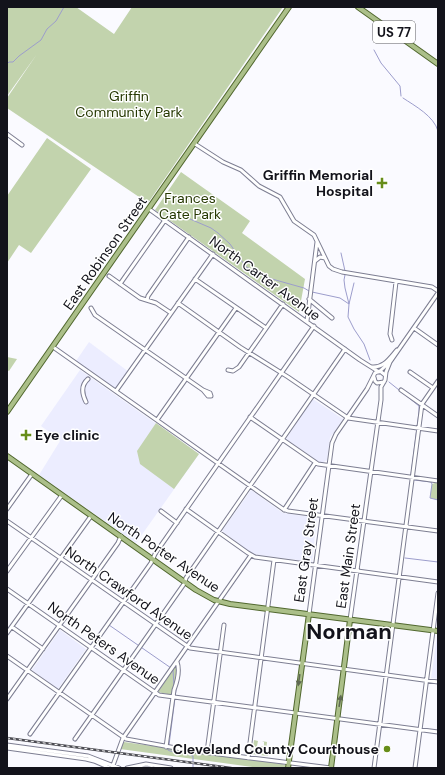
<svg xmlns="http://www.w3.org/2000/svg" width="445" height="775" viewBox="0 0 445 775" font-family="'DM Sans',sans-serif">
  <style>
    .built { fill: #ecedff }
    .green { fill: #c2d3ad }
    .lines { fill: none; stroke-linecap: round; stroke-linejoin: round }
    .stream { stroke: #9c9dcc; stroke-width: 1 }
    .minor-casing { stroke: #7d7e92; stroke-width: 5 }
    .major-casing { stroke: #51682f; stroke-width: 6 }
    .minor { stroke: #fff; stroke-width: 3 }
    .major { stroke: #abbf89; stroke-width: 4 }
    .rail-casing { stroke: #4b4b52; stroke-width: 2.5 }
    .rail { stroke: #fff; stroke-width: 1; stroke-dasharray: 3; stroke-linecap: butt }
    .oneway { fill: #5f6952 }
    .poi-dot { fill: #678d19; stroke: #fff; stroke-width: 1.5 }
    .labels { text-anchor: middle; stroke-width: 3; stroke-linejoin: round; paint-order: stroke }
    .shield { fill: #fff; stroke: #5a5a5f; stroke-width: 1 }
    .shield-label { font-size: 13px; font-weight: bold; fill: #13131b }
    .park-label { font-size: 14px; fill: #273903; stroke: #fff }
    .poi-label { font-size: 14px; font-weight: bold; fill: #13131b; stroke: #fff; text-anchor: end }
    .street-label { font-size: 14px; fill: #13131b; stroke: #fff }
    .town-label { font-size: 22px; font-weight: bold; fill: #13131b; stroke: #fff }
  </style>
  <rect width="100%" height="100%" fill="#fafaff"/>
  <path class="built" d="M89,342L129,372L116,391L76,361Z
    M80,370L199,454L136,543L39,475L60,441L59,439L41,426Z
    M313,399L343,419L330,438L327,460L322,463L319,462L286,439Z
    M251,490L283,513L317,518L312,562L253,554L222,531Z
    M60,630L86,649L58,689L32,670Z
    M437,636L438,637V679L431,678Z"/>
  <path class="green" d="M7,7H76L114,34L132,7H283L148,203L7,108V98L37,54L7,96Z
    M47,138L91,169L31,253L19,245L7,263V196Z
    M181,172L250,221L242,233L305,279L299,312L155,210Z
    M7,357L17,359L9,371L7,370Z
    M156,423L199,454L174,489L140,464L137,451Z
    M435,483H438V500L430,498L432,484Z
    M175,667L177,669L172,695L158,692Z
    M254,740L258,741L257,746H264V742L262,741L267,742L266,751H269L268,756L252,754Z
    M124,742L282,764L285,765L286,768H260L120,749Z"/>
  <g class="lines">
    <path class="stream" d="M374,50L381,63L400,86L401,96
      M7,64L9,62H13L19,56L41,40L47,29L56,21L64,7
      M403,98C415,106 434,116 438,131
      M176,213L211,228L218,233L230,244L246,267L272,279L304,288L309,291
      M341,253L345,271
      M345,275L344,280L345,288L349,304L348,317L354,329L364,344L370,360
      M312,292L340,298L349,304L354,283
      M389,382L419,406V412L411,475
      M414,480L431,482L432,484L430,498L438,500
      M405,558L438,562
      M109,625L171,668
      M173,670L174,686
      M169,745L176,690
      M168,750L170,751L188,754L193,756V768"/>
    <g class="minor-casing">
      <path id="minor" d="M7,134L22,145
        M195,144L223,162L241,170L259,186L280,197L294,221L314,235L329,266L333,269L342,272L432,287L438,291
        M149,209L360,360L379,372
        M315,261L320,257L325,258
        M109,276L140,298L156,303L171,313
        M195,279L266,328
        M120,284L165,220
        M309,299L332,318
        M147,300L148,296L189,237
        M178,303L240,347L288,377L348,418L438,431
        M91,308L95,315L203,390L208,396H211L210,393L203,390
        M307,321L317,242
        M414,328L438,345
        M392,340L390,334L396,282
        M53,347L283,509L288,511L438,531
        M372,367C384,368 390,358 397,350
        M228,370L233,371L239,367L283,304
        M380,371L390,362L438,293
        M410,372L433,388
        M374,377L375,381L377,383L384,382
        M401,390L438,416
        M116,391L213,254
        M86,402C82,394 81,385 88,379
        M250,417L318,464L438,481
        M157,420L236,308
        M7,509L32,474
        M186,509L248,553L255,557L438,582
        M284,510L315,463
        M161,511L177,523
        M7,521L190,648L438,682
        M7,571L62,495
        M7,589L159,695L438,732
        M309,614L332,443L336,434L367,389L375,373L380,371L385,375
        M350,620L381,400V387L385,380L386,372L390,362
        M12,627L43,649
        M7,633L91,516
        M7,656L126,739L187,750L331,768
        M7,699L118,543L121,536
        M30,734L151,563L155,554L314,326
        M75,739L184,584L186,578L345,349
        M7,745L88,756L119,768
        M166,747L174,690C177,682 180,670 177,662
        M7,748L86,759L94,761L110,768
        M207,752L224,625
        M248,758L274,560
        M112,768L123,738L251,555
        M127,768L146,764L171,768
        M140,768H152
        M374,768L422,404L438,381
        M415,768L438,593"/>
    </g>
    <g class="major-casing">
      <path id="major" d="M358,7L438,64
        M7,412L289,7
        M7,456L196,590L214,600L230,604L438,631
        M288,768L309,614
        M331,768L350,620"/>
    </g>
    <use href="#minor" class="minor"/>
    <use href="#major" class="major"/>
    <g class="rail-casing">
      <path id="rail" d="M7,738L231,768"/>
    </g>
    <use href="#rail" class="rail"/>
  </g>
  <defs><path id="oneway-solid" d="M-6-.8H1V-3.2L6.5 0L1 3.2V.8H-6Z"/></defs>
  <g class="oneway">
    <use href="#oneway-solid" transform="translate(299 680) rotate(98)"/>
    <use href="#oneway-solid" transform="translate(340 701) rotate(-81)"/>
  </g>
  <g class="poi-dot">
    <path d="M380 177h4v4h4v4h-4v4h-4v-4h-4v-4h4z"/>
    <path d="M24 429h4v4h4v4h-4v4h-4v-4h-4v-4h4z"/>
    <circle cx="387" cy="749" r="4"/>
  </g>
  <g class="labels">
    <rect class="shield" x="373" y="21" width="42" height="22" rx="3"/>
    <g class="shield-label">
      <text x="394" y="37">US 77</text>
    </g>
    <g class="park-label">
      <text x="129" y="101">Griffin<tspan x="129" dy="16">Community Park</tspan></text>
      <text x="190" y="203">Frances<tspan x="190" dy="16">Cate Park</tspan></text>
    </g>
    <g class="poi-label">
      <text x="373" y="180">Griffin Memorial<tspan x="373" dy="16">Hospital</tspan></text>
      <text x="35" y="440" text-anchor="start">Eye clinic</text>
      <text x="379" y="754">Cleveland County Courthouse</text>
    </g>
    <g class="street-label">
      <text transform="translate(105 253) rotate(-55)" y="5">East Robinson Street</text>
      <text transform="translate(265 278) rotate(36)" y="5">North Carter Avenue</text>
      <text transform="translate(306 550) rotate(-82)" y="5">East Gray Street</text>
      <text transform="translate(164 552) rotate(34)" y="5">North Porter Avenue</text>
      <text transform="translate(348 556) rotate(-82)" y="5">East Main Street</text>
      <text transform="translate(129 593) rotate(35)" y="5">North Crawford Avenue</text>
      <text transform="translate(104 643) rotate(35)" y="5">North Peters Avenue</text>
    </g>
    <g class="town-label">
      <text x="349" y="639">Norman</text>
    </g>
  </g>
  <rect width="445" height="775" fill="none" stroke="#13131b" stroke-width="16"/>
</svg>
